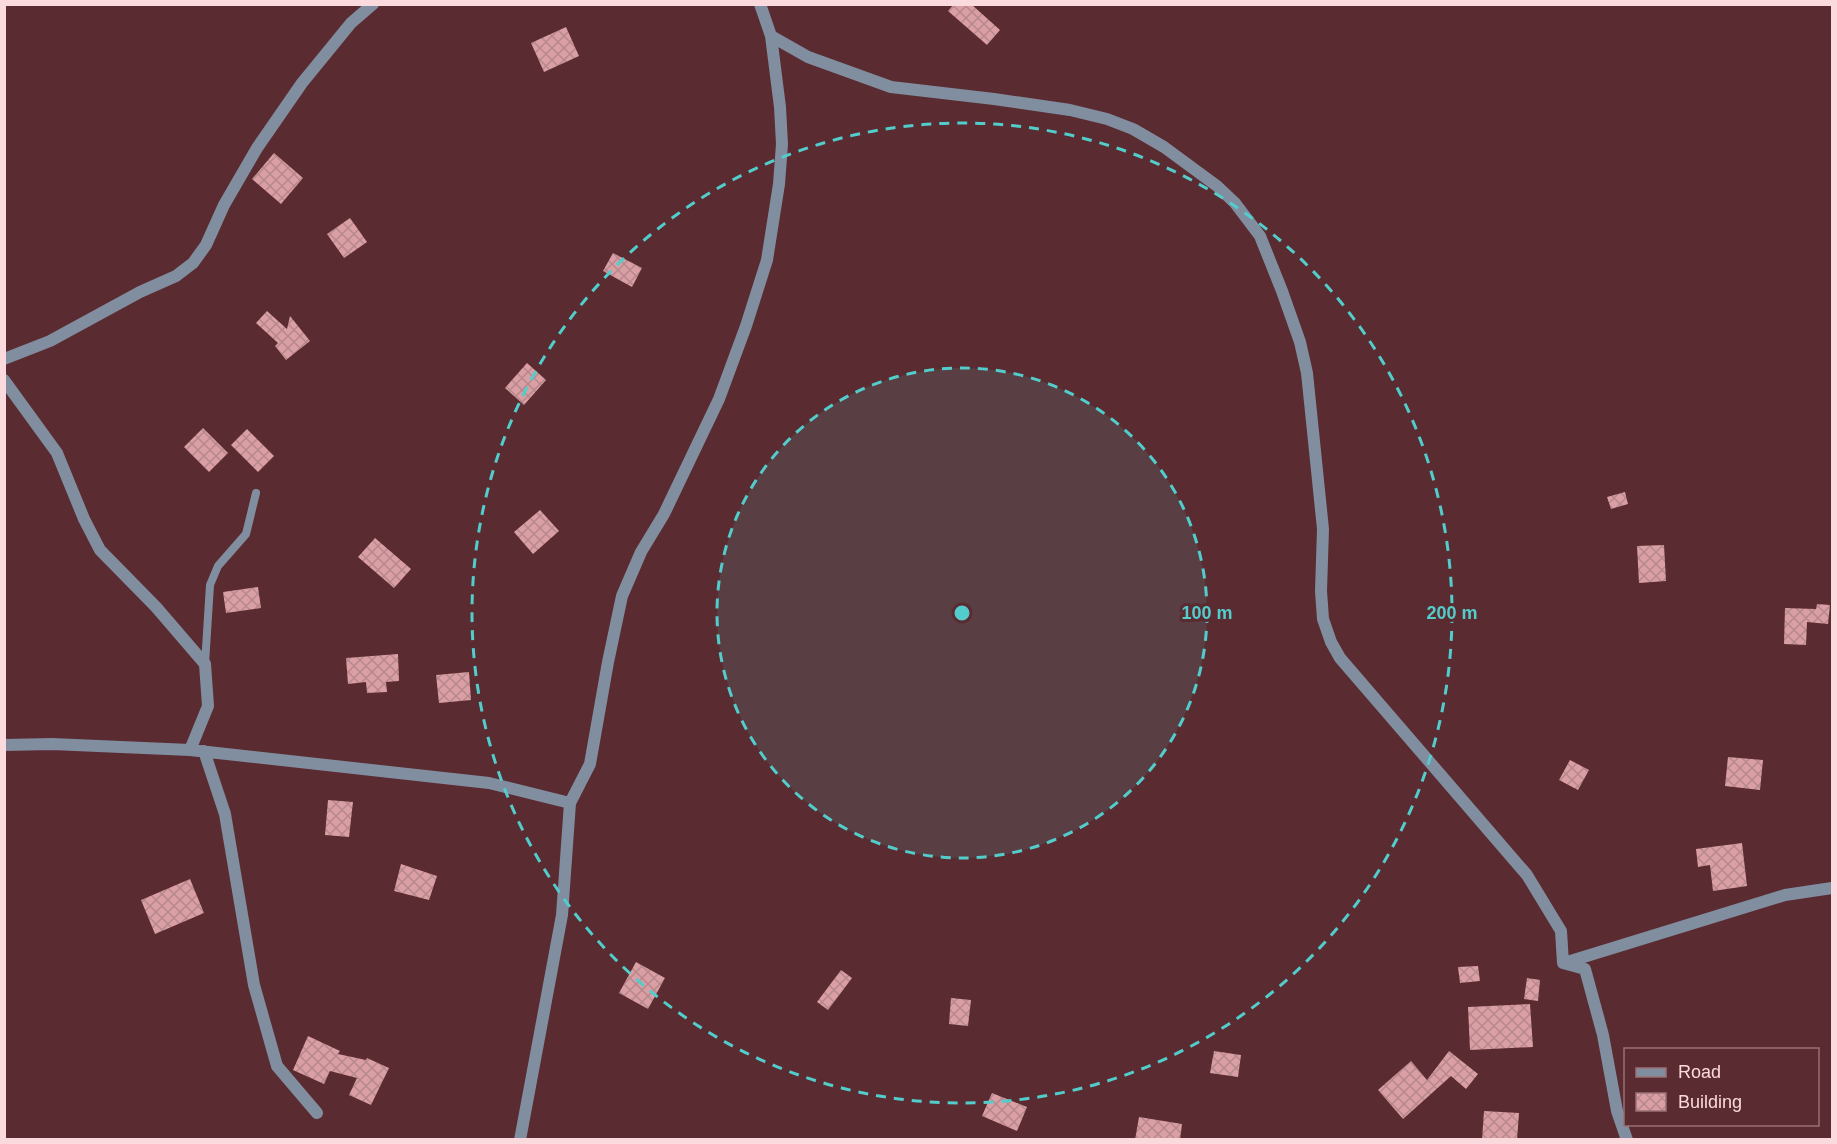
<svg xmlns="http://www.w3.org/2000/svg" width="1837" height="1144" viewBox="0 0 1837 1144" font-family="Arial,sans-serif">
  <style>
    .building { fill: url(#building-cross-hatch) }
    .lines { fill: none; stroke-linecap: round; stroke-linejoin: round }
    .lane { stroke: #808ea0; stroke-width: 8 }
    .street { stroke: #808ea0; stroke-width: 12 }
    .ring { fill: none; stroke: #52cdcc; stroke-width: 3; stroke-dasharray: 10 8 }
    .centre { fill: #52cdcc; stroke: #5a2b30; stroke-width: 3 }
    .ring-label { font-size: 18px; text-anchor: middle; font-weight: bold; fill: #52cdcc; stroke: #5a2b30; stroke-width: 6; stroke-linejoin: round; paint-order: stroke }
  </style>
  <defs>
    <pattern id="building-cross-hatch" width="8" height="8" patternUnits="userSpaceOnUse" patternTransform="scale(1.5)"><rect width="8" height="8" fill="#da9fa4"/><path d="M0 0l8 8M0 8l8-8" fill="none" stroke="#b6888c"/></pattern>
  </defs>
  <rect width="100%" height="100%" fill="#5a2b30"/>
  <path class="building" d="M954,4H971L1000,30L987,45L948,11Z
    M566,27L579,56L544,72L531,43Z
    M274,153L303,178L281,204L252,179Z
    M350,218L367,242L344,258L327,234Z
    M613,253L642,268L632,287L603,271Z
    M267,311L287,329L290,316L310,341L286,360L275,346L278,343L256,323Z
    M527,363L546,380L524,405L505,388Z
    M203,428L228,453L209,472L184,447Z
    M247,429L274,456L258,472L231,445Z
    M1625,492L1628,504L1611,509L1607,497Z
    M540,510L559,531L533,554L514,532Z
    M375,538L411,569L394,588L358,557Z
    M1664,545L1666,581L1639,583L1637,546Z
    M258,587L261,608L226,613L223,592Z
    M1817,604L1830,605L1828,624L1807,622L1806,645L1784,644L1785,608L1816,609Z
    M398,654L399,681L386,682L387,692L367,693L366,682L348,684L346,658Z
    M469,672L471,700L439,703L436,675Z
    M1728,757L1763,760L1760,790L1725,786Z
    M1570,760L1589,770L1578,790L1559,780Z
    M328,800L353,802L349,837L325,835Z
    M1742,843L1747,886L1713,891L1710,865L1698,867L1696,849Z
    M401,864L437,876L429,900L394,891Z
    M190,879L204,913L155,934L141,900Z
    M636,962L665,978L648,1009L619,993Z
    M1478,966L1480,981L1460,983L1458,967Z
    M841,970L852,978L828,1010L817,1002Z
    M1527,978L1540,980L1538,1001L1524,999Z
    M951,998L971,1000L968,1026L949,1024Z
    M1530,1004L1533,1047L1470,1050L1468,1007Z
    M308,1036L340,1051L338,1054L366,1060L367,1058L389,1068L371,1105L349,1095L357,1078L330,1071L324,1084L293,1070Z
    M1214,1051L1241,1055L1238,1077L1210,1073Z
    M1449,1051L1478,1074L1466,1089L1451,1076L1403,1119L1378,1090L1411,1061L1427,1080Z
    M992,1093L1027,1107L1017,1131L982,1116Z
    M1484,1111L1519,1113L1517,1140H1482Z
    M1139,1117L1182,1124L1180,1140H1135Z"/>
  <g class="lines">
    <path class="lane" d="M205,664L210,585L218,566L246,534L256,493"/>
    <path class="street" d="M771,36L808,57L891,87L994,99L1070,110L1107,119L1133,129L1164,147L1217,186L1235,203L1260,236L1282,291L1300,342L1307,373L1323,529L1321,591L1323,619L1331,642L1340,658L1527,875L1561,931L1563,963L1585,969L1603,1035L1617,1111L1627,1140
      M4,359L50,341L140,292L176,276L193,263L206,245L224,205L257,148L302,83L351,23L373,4
      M4,380L57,453L84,519L100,550L156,607L205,664L208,706L190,750
      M4,745L52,744L190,750L489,783L570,803
      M204,751L225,814L254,985L277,1066L317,1113
      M1564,963L1785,895L1832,888
      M520,1140L562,915L570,803L590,764L608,662L622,596L641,552L664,514L719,399L746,326L767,260L779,184L782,144L780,107L771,36L760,4"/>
  </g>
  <circle cx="962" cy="613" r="245" fill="#52cdcc" fill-opacity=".12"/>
  <g class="ring">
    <circle cx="962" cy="613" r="245"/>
    <circle cx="962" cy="613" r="490"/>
  </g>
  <circle cx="962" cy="613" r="9" class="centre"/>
  <g class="ring-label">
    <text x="1207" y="619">100 m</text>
    <text x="1452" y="619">200 m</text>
  </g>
  <rect width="1837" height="1144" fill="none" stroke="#fadadc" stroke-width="12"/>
  <rect x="1624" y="1048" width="195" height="78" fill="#5a2b30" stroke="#9a7175" stroke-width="1.5"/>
  <rect x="1636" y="1068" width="30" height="9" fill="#808ea0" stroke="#9a7175" stroke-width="1.5"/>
  <text x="1678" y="1078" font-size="18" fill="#fadadc">Road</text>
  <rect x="1636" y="1093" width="30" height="18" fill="url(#building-cross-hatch)" stroke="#9a7175" stroke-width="1.5"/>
  <text x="1678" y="1108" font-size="18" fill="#fadadc">Building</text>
</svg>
